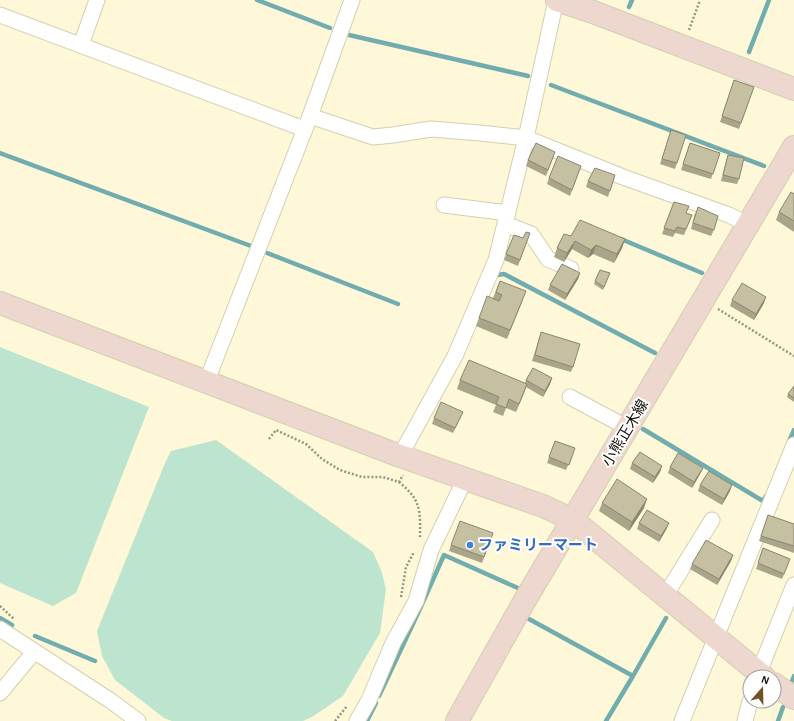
<svg xmlns="http://www.w3.org/2000/svg" width="794" height="721" viewBox="0 0 794 721" font-family="'Alegreya Sans','Noto Sans JP',sans-serif">
  <style>
    .green { fill: #bde4cf }
    .lines { fill: none; stroke-linecap: round; stroke-linejoin: round }
    .stream { stroke: #71adaf; stroke-width: 4.5 }
    .street-casing { stroke: #d5cfb0; stroke-width: 17 }
    .secondary-casing { stroke: #d5cfb0; stroke-width: 24 }
    .path { stroke: #98947d; stroke-width: 2.5; stroke-dasharray: 2 2; stroke-linecap: butt }
    .street { stroke: #fff; stroke-width: 15 }
    .secondary { stroke: #eed7ce; stroke-width: 22 }
    .wall { fill: #a9a58a }
    .shaded-wall { fill: #8a8671 }
    .building { fill: #c5c0a1; stroke: #8a8671 }
    .shop-dot { fill: #3f7fe0; stroke: #fff; stroke-width: 1.5 }
    .labels { text-anchor: middle; stroke-width: 4; stroke-linejoin: round; paint-order: stroke }
    .street-label { font-size: 15px; fill: #141207; stroke: #fff }
    .shop-label { font-size: 15px; font-weight: bold; fill: #366cbe; stroke: #fff; text-anchor: start }
  </style>
  <rect width="100%" height="100%" fill="#fef8d8"/>
  <path class="green" d="M0,347L149,407L76,593L53,606L0,583Z
    M216,440L373,552L381,570L386,589L380,633L343,696L312,717L303,721H172L164,718L115,680L102,656L97,631L165,463L171,451Z"/>
  <g class="lines">
    <path class="stream" d="M257,0L330,28
      M629,7L632,0
      M349,35L528,76
      M749,52L769,0
      M551,85L764,166
      M0,153L251,246
      M621,239L702,273
      M267,253L398,304
      M497,275L504,274L655,353
      M643,429L763,501L766,496
      M788,444L794,430
      M0,618L12,625
      M529,619L633,676L666,618
      M35,636L95,661
      M792,681L794,676
      M379,696L419,611L444,555L520,589
      M367,721L376,703
      M606,721L633,676
      M778,721L783,707"/>
    <g class="street-casing">
      <path id="street" d="M0,15L304,129
        M81,45L97,0
        M310,116L373,137L393,135L431,129L480,133L526,138L623,177L729,215L749,225
        M444,205L508,213
        M505,224L531,234L548,259L571,269
        M206,383L310,116L352,0
        M570,397L628,428
        M400,456L455,356L496,260L526,138L556,0
        M665,596L712,520
        M0,629L111,701L138,721
        M757,677L794,585
        M0,693L34,652
        M357,721L369,700L393,643L416,601L431,550L465,479
        M682,721L794,445
        M745,721L750,701"/>
    </g>
    <g class="secondary-casing">
      <path id="secondary" d="M557,0L593,12L794,89
        M0,303L400,456L543,506L573,520L764,677
        M774,684L794,698
        M457,721L525,600L794,147"/>
    </g>
    <path class="path" d="M689,30L700,0
      M718,309L794,356
      M269,439L276,430L306,444L322,459L340,470L362,477H383L399,482L403,475
      M399,482C406,488 414,495 417,504C421,512 420,529 420,539
      M401,597L406,567L414,552
      M0,606L14,619
      M335,721L347,706"/>
    <use href="#street" class="street"/>
    <use href="#secondary" class="secondary"/>
  </g>
  <path class="wall" d="M734,80L754,87L739,129L720,122Z
    M669,136L677,163L675,169L660,164Z
    M690,143L720,153L711,179L681,170Z
    M555,152L546,176L526,166L528,160Z
    M728,155L739,179L737,184L721,181L726,161Z
    M581,166L570,196L547,184L549,178Z
    M615,175L608,197L586,187L588,181Z
    M794,194V232L776,220L779,212Z
    M674,202L686,213L692,215L684,235L675,233L673,237L662,234Z
    M695,213L714,230L711,236L691,229Z
    M530,233L518,266L504,260L514,235L523,238Z
    M571,236L625,239L622,248L614,263L593,254L588,258L572,249L564,262L554,257L557,248Z
    M600,270L610,273L603,290L594,284Z
    M580,273L578,279L565,300L548,290L550,285Z
    M500,281L523,300L507,339L476,326L479,318L493,298Z
    M732,300L764,303L754,320L730,306Z
    M541,332L573,367L571,372L532,361Z
    M552,378L550,384L543,397L526,387L516,412L506,408L503,416L493,412L496,405L457,389L460,380L525,383L526,380Z
    M794,386V402L787,397L788,394Z
    M461,417L453,433L432,424L434,418Z
    M555,441L575,448L566,470L547,463Z
    M632,463L662,466L660,472L653,483L630,469Z
    M670,467L703,468L700,474L692,488L668,473Z
    M700,485L730,491L722,505L698,491Z
    M602,503L644,508L629,531L599,511Z
    M768,515L794,524V553L759,541Z
    M639,523L667,528L659,542L637,529Z
    M493,533L482,563L449,551L451,545Z
    M763,548L790,559L782,579L756,569Z
    M733,555L731,561L717,585L690,569L692,564Z"/>
  <path class="shaded-wall" d="M625,239L622,248L614,263L617,254Z
    M575,241L572,249L564,262L567,253Z
    M596,245L593,254L588,258L591,250Z
    M580,273L578,279L565,300L567,294Z
    M766,297L764,303L754,320L756,314Z
    M552,378L550,384L543,397L545,391Z
    M527,384L524,393L516,412L519,404Z
    M662,466L660,472L653,483L655,477Z
    M703,468L700,474L692,488L694,482Z
    M732,485L730,491L722,505L724,499Z
    M647,499L644,508L629,531L632,522Z
    M669,523L667,528L659,542L661,536Z
    M733,555L731,561L717,585L719,579Z"/>
  <path class="building" d="M734,80L754,87L741,123L722,116Z
    M671,130L686,135L677,163L662,159Z
    M536,143L555,152L548,170L528,160Z
    M690,143L720,153L713,174L683,164Z
    M728,155L744,158L739,179L723,175Z
    M558,156L581,166L572,190L549,178Z
    M595,168L615,175L610,191L588,181Z
    M791,192L794,194V221L779,212Z
    M674,202L689,206L686,213L692,215L686,229L677,227L675,231L664,228Z
    M698,207L718,216L714,230L693,223Z
    M580,220L625,239L617,254L596,245L591,250L575,241L567,253L557,248L564,234L571,236Z
    M526,232L530,233L520,260L506,254L514,235L523,238Z
    M562,264L580,273L567,294L550,285Z
    M600,270L610,273L604,287L595,281Z
    M500,281L526,291L510,330L479,318L487,296L499,301L502,295L496,292Z
    M742,283L766,297L756,314L732,300Z
    M541,332L580,344L573,367L535,355Z
    M469,360L527,384L519,404L509,399L506,408L496,404L499,397L460,380Z
    M533,368L552,378L545,391L526,380Z
    M794,386V398L788,394Z
    M441,402L463,412L455,428L434,418Z
    M555,441L575,448L569,465L549,457Z
    M640,452L662,466L655,477L632,463Z
    M678,453L703,468L694,482L670,467Z
    M709,471L732,485L724,499L700,485Z
    M617,479L647,499L632,522L602,503Z
    M647,510L669,523L661,536L639,523Z
    M768,515L794,524V546L761,536Z
    M460,521L493,533L484,557L451,545Z
    M706,540L733,555L719,579L692,564Z
    M763,548L790,559L784,574L758,563Z"/>
  <circle class="shop-dot" cx="470" cy="545" r="4"/>
  <g class="labels">
    <g class="street-label">
      <text transform="translate(625 433) rotate(-59)" y="5">小熊正木線</text>
    </g>
    <g class="shop-label">
      <text x="478" y="550">ファミリーマート</text>
    </g>
  </g>
  <g transform="translate(762 689) rotate(20)"><circle r="19" fill="#ffffff" stroke="#a1a09c"/>
  <path d="M0-3L7 15L0 10L-7 15Z" fill="#6f5126"/>
  <text y="-6" font-size="11" font-weight="bold" text-anchor="middle" fill="#141207">N</text>
  </g>
</svg>
